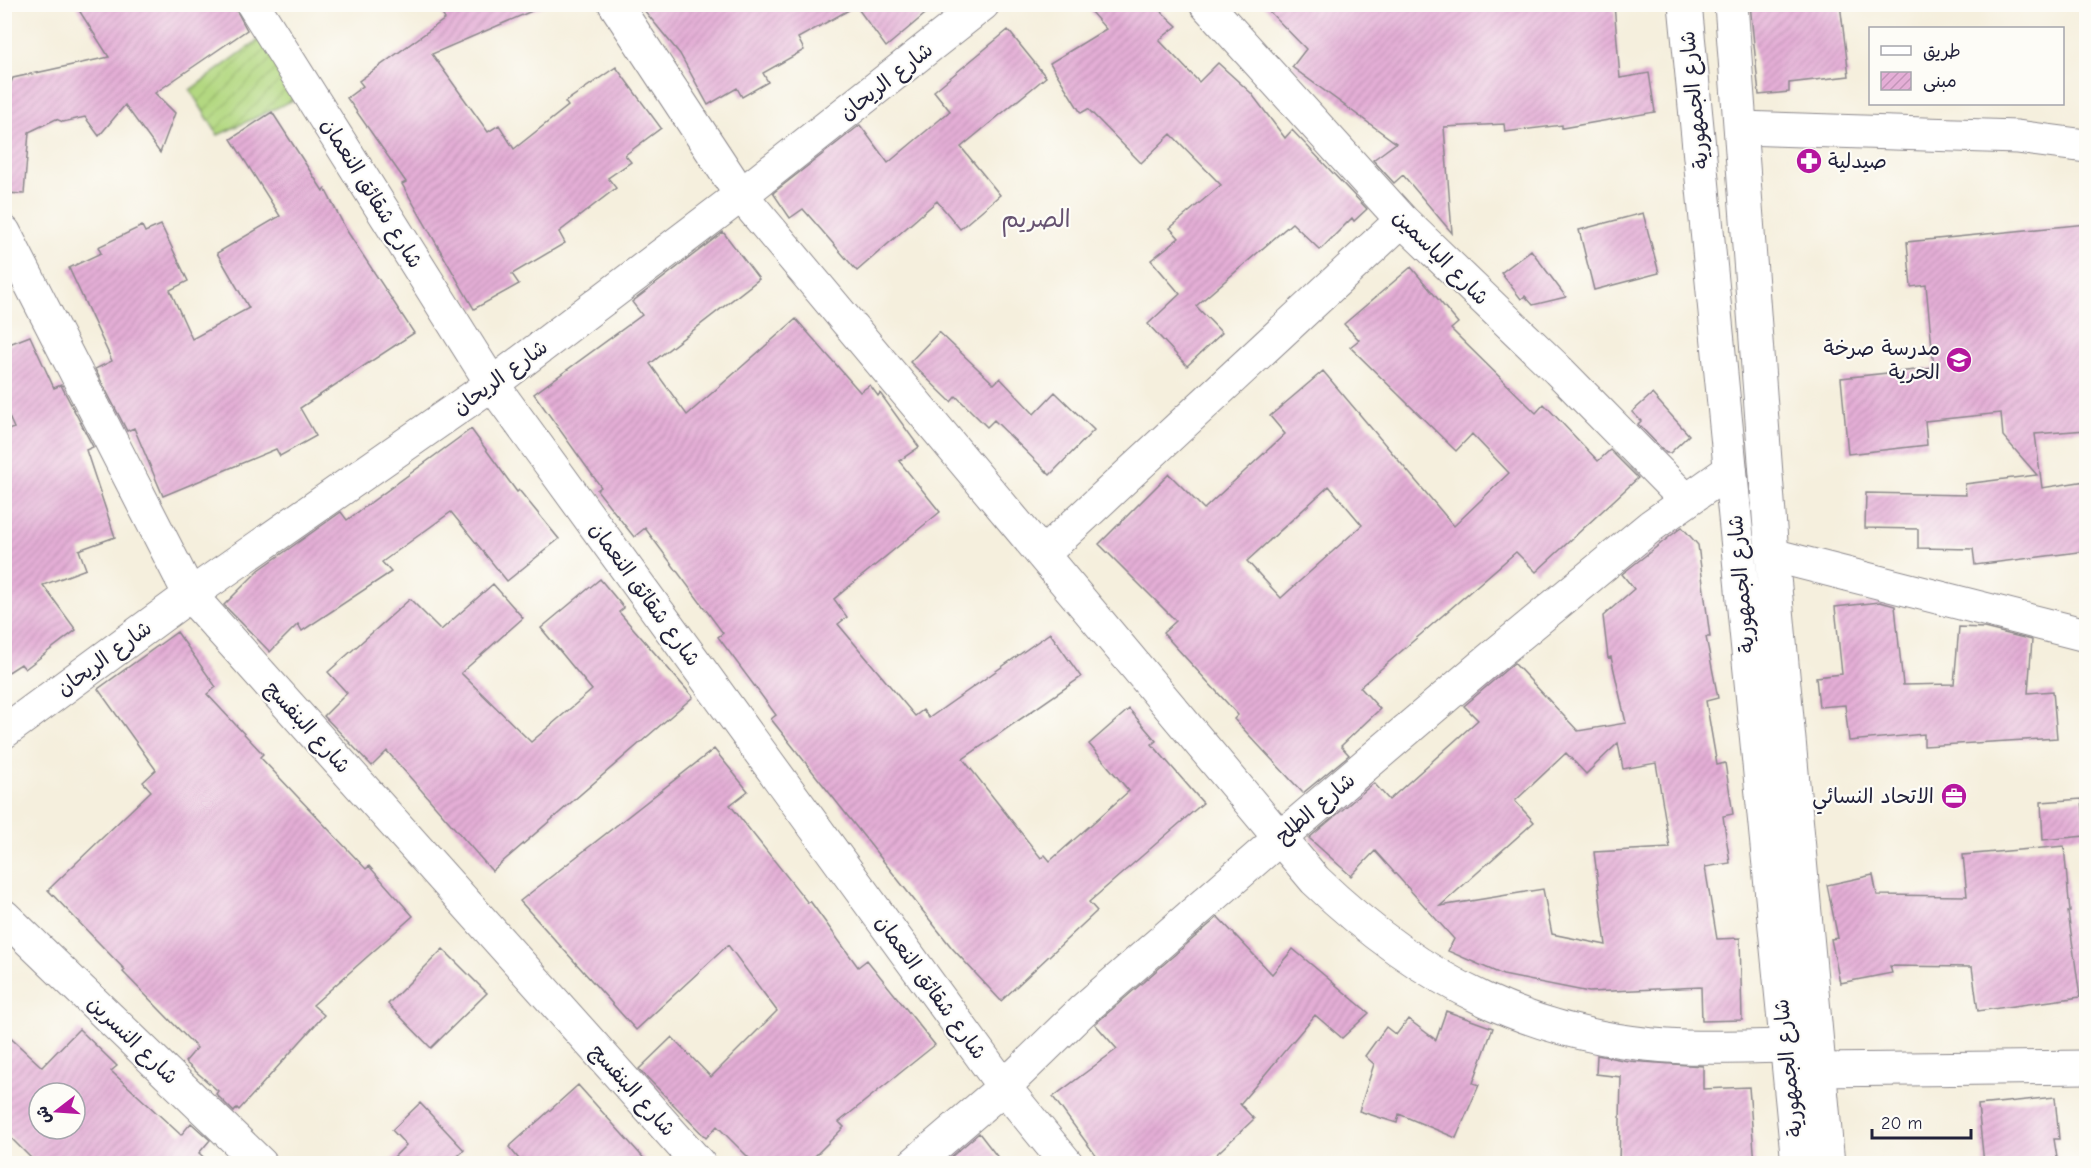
<svg xmlns="http://www.w3.org/2000/svg" width="2091" height="1168" viewBox="0 0 2091 1168" font-family="'Comic Neue','Playpen Sans Arabic',sans-serif">
  <style>
    .garden { fill: url(#garden-furrows); stroke: #6a7d5e; stroke-width: 1.5 }
    .building { fill: url(#building-hatch); fill-rule: evenodd }
    .lines { fill: none; stroke-linecap: round; stroke-linejoin: round }
    .minor-casing { stroke: #8c888c; stroke-width: 35 }
    .major-casing { stroke: #8c888c; stroke-width: 35 }
    .minor { stroke: #fff; stroke-width: 33 }
    .major { stroke: #fff; stroke-width: 33 }
    .labels { text-anchor: middle; stroke-width: 4.5; stroke-linejoin: round; paint-order: stroke }
    .street-label { font-size: 21px; fill: #22223b; stroke: #fdfcf7 }
    .poi-label { font-size: 21px; fill: #22223b; stroke: #fdfcf7; text-anchor: end }
    .quarter-label { font-size: 24px; fill: #665371; stroke: #fdfcf7 }
  </style>
  <defs>
    <pattern id="garden-furrows" width="10" height="10" patternUnits="userSpaceOnUse" patternTransform="scale(1.5)"><rect width="10" height="10" fill="#b3d881"/><path d="M-1 1l2-2M0 10L10 0M9 11l2-2" fill="none" stroke="#9ab970"/></pattern>
    <pattern id="building-hatch" width="6" height="6" patternUnits="userSpaceOnUse" patternTransform="scale(1.5)"><rect width="6" height="6" fill="#e4aed6"/><path d="M-1 1l2-2M0 6l6-6M5 7l2-2" fill="none" stroke="#c395b9"/></pattern>
  </defs>
  <rect width="100%" height="100%" fill="#fdfcf7"/>
  <filter id="ink" filterUnits="userSpaceOnUse"><feTurbulence type="fractalNoise" baseFrequency=".0167" numOctaves="2"/><feDisplacementMap in="SourceGraphic" scale="12" xChannelSelector="R" yChannelSelector="G"/><feConvolveMatrix kernelMatrix="1 2 1 2 8 2 1 2 1" color-interpolation-filters="sRGB"/></filter>
  <filter id="wash" filterUnits="userSpaceOnUse"><feTurbulence type="fractalNoise" baseFrequency=".008" numOctaves="4" result="noise"/><feDisplacementMap in="SourceGraphic" scale="24" xChannelSelector="R" yChannelSelector="G"/><feGaussianBlur stdDeviation="1.35" result="paint"/><feColorMatrix in="noise" values="0 0 0 0 0 0 0 0 0 0 0 0 0 0 0 0 0 1.4 0 .05"/><feComposite in="paint" operator="in"/></filter>
  <g filter="url(#wash)">
    <rect width="100%" height="100%" fill="#f5efdd"/>
    <path class="garden" d="M261,38L300,97L218,135L190,90Z"/>
    <g id="blocks">
      <path class="building" d="M75,4H233L247,30L155,93L175,113L160,153L125,105L99,136L85,117L63,122L56,119L29,132L24,194L4,193V90L9,87L13,78L109,57Z
        M436,4H548L432,54L488,132L499,125L514,149L568,106L565,102L616,67L661,128L625,155L631,162L608,178L616,188L559,232L565,243L512,274L519,284L474,309L402,184L406,182L347,98L363,86L359,81L445,19Z
        M639,4H937L886,47L856,6L798,38L804,50L763,73L768,82L742,97L737,88L708,105L680,54Z
        M1084,4H1153L1177,26L1159,40L1199,82L1218,63L1251,93L1285,138L1292,130L1367,209L1354,221L1352,218L1320,250L1292,223L1196,306L1222,333L1187,366L1148,324L1180,294L1151,260L1179,238L1170,228L1221,185L1171,134L1141,163L1088,109L1081,113L1050,63L1106,29Z
        M1262,4H1614L1620,78L1649,73L1655,112L1562,128V125L1505,132L1504,124L1444,127L1452,233L1403,175L1394,183L1373,160L1396,143L1292,67L1306,49Z
        M1750,4H1840L1849,76L1789,83V92L1759,95Z
        M1008,30L1046,77L961,147L1000,195L960,229L937,201L857,271L803,209L790,218L773,193L860,125L888,163L950,111L934,91Z
        M272,112L323,191L325,189L347,231L414,333L300,408L316,436L280,456L276,449L163,496L134,428L127,431L95,369L112,361L69,268L101,253L98,247L142,226L145,232L161,225L188,281L170,290L192,339L249,308L217,253L280,216L231,139Z
        M1643,213L1659,273L1594,290L1579,230Z
        M2086,224V430L2035,434L2042,488L2086,481V551L1975,565L1973,549L1918,548V529L1865,528L1866,493L1966,495L1965,484L2037,475L2003,436L2001,413L1925,421L1927,445L1848,454L1841,378L1934,368L1926,285L1911,287L1907,242Z
        M723,232L759,279L650,364L687,415L796,319L860,392L870,385L878,396L880,393L919,447L899,461L940,512L834,599L847,617L838,624L915,716L923,710L929,718L1050,633L1081,677L963,759L1041,858L1045,855L1050,861L1129,791L1089,744L1129,709L1156,741L1152,744L1203,803L1089,902L1097,911L1001,1001L952,948L771,719L776,715L718,637L723,633L645,528L634,537L597,490L601,487L534,394L642,315L632,302Z
        M1531,250L1566,297L1533,305L1525,296L1521,299L1501,273Z
        M1411,267L1458,323L1451,329L1536,413L1544,404L1598,461L1610,450L1638,478L1536,572L1516,552L1360,687L1380,709L1341,746L1349,755L1303,793L1234,719L1238,715L1163,633L1176,621L1099,544L1169,474L1204,509L1285,434L1270,416L1323,371L1454,526L1509,473L1472,434L1456,451L1350,347L1359,340L1344,324ZM1329,486L1362,525L1281,598L1247,561Z
        M939,332L994,384L1000,378L1034,414L1055,392L1094,430L1050,475L994,420L987,427L956,396L951,402L910,362Z
        M30,336L54,388L61,385L93,447L86,450L115,537L79,550L86,569L43,585L76,630L25,669L21,664L4,675V431L14,428L4,406V346Z
        M1652,394L1689,435L1670,453H1666L1638,424L1641,421L1632,412Z
        M471,429L517,492L519,490L559,539L507,581L451,512L382,562L391,572L302,631L298,624L270,652L224,605L259,570L341,512L347,520Z
        M1682,527L1698,545L1710,637H1706L1718,698L1706,701L1717,765L1725,763L1733,814L1723,816L1730,863L1705,867L1717,939L1740,938L1742,1020L1702,1021L1701,987L1589,992L1503,975L1448,951L1454,939L1375,851L1351,876L1309,838L1374,783L1389,800L1478,720L1464,706L1514,663L1578,731L1626,723L1611,657L1608,658L1603,616L1634,589L1622,574ZM1618,743L1623,769L1656,763L1670,848L1594,852L1606,945L1552,934L1543,889L1440,906L1534,822L1515,801L1566,753L1586,774Z
        M600,579L624,608L619,612L693,697L492,871L387,751L372,766L324,716L347,693L328,672L410,599L441,630L493,584L523,618L461,673L531,742L592,690L541,628Z
        M1880,602L1895,606L1903,685L1954,684L1959,627L1984,628L2032,640L2028,693L2053,691L2057,738L1924,746V734L1849,741L1845,705L1819,707L1816,677L1842,674L1835,607Z
        M177,632L216,687L207,694L263,754L260,757L366,869L369,866L413,916L313,1005L324,1015L239,1110L237,1108L234,1112L216,1094L218,1091L185,1062L197,1048L123,972L125,970L48,890L151,791L143,782L156,770L98,689Z
        M714,749L748,791L730,805L808,903L810,901L858,967L867,960L935,1045L839,1122L844,1127L807,1164H755L717,1126L706,1138L639,1069L672,1037L711,1077L777,1011L728,945L636,1030L520,901Z
        M2082,799L2085,836L2043,840L2041,802Z
        M2064,846L2070,912H2068L2080,997L1978,1011L1972,967L1890,966L1892,973L1840,983L1831,939L1838,938L1827,885L1873,875L1877,895L1967,896L1963,855Z
        M1218,917L1272,974L1293,949L1369,1013L1342,1038L1315,1015L1240,1104L1254,1119L1206,1164H1102L1053,1097L1117,1049L1095,1024Z
        M443,949L487,993L431,1048L388,1004Z
        M1446,1011L1493,1028L1473,1083L1479,1085L1456,1138L1399,1114L1397,1123L1359,1111L1374,1064L1365,1056L1386,1027L1396,1035L1408,1019L1436,1040Z
        M79,1029L117,1066L111,1071L181,1135L191,1123L210,1140L199,1153L211,1164H37L14,1141L4,1130V1032L42,1067ZM39,1093H75V1129H39Z
        M1597,1055L1628,1061L1703,1066V1089L1749,1087L1755,1164H1619L1621,1077L1596,1074Z
        M578,1085L649,1164H523L509,1147Z
        M2055,1097L2059,1139H2054L2058,1164H1984L1978,1105Z
        M420,1103L464,1150L450,1164H387L406,1145L392,1130Z
        M979,1133L1003,1164H943Z"/>
    </g>
  </g>
  <g filter="url(#ink)">
    <use href="#blocks" fill-opacity="0" stroke="#8c888c" stroke-width="1.5"/>
    <g class="lines">
      <g class="minor-casing">
        <path id="minor" d="M253,4L492,384L1004,1087L1067,1164
          M615,4L741,195L1315,880C1420,981 1536,1041 1684,1047C1718,1048 1752,1047 1785,1046
          M1206,4L1402,220L1558,370L1686,500
          M1741,128L2017,137L2086,146
          M4,232L190,595L699,1164
          M1043,554L1402,220
          M1772,555L2086,635
          M4,732L190,595L492,384L741,195L983,4
          M4,916L261,1164
          M1818,1070L2086,1067
          M914,1164L1004,1087L1082,1011L1280,838L1484,664L1651,526L1730,470"/>
      </g>
      <g class="major-casing">
        <path id="major" d="M1685,4L1798,1164
          M1731,4L1772,555L1828,1164"/>
      </g>
      <use href="#minor" class="minor"/>
      <use href="#major" class="major"/>
    </g>
  </g>
  <defs>
    <g id="pharmacy-disc" transform="scale(1.35)"><circle r="9.5" fill="#b5179e" stroke="#fdfcf7"/><path d="M-2-6h4v4h4v4h-4v4h-4v-4h-4v-4h4Z" fill="#fff"/></g>
    <g id="school-disc" transform="scale(1.35)"><circle r="9.5" fill="#b5179e" stroke="#fdfcf7"/><path d="M0-5L7-2L0 1L-7-2ZM-4 1L0 2.5L4 1V4Q0 6-4 4Z" fill="#fff"/></g>
    <g id="office-disc" transform="scale(1.35)"><circle r="9.5" fill="#b5179e" stroke="#fdfcf7"/><path d="M-6-3h4V-5.5h4V-3h4V5H-6ZM-1-4.5V-3h2v-1.5ZM-6 0V1H6V0Z" fill="#fff"/></g>
  </defs>
  <g fill-rule="evenodd">
    <use href="#pharmacy-disc" x="1809" y="161"/>
    <use href="#school-disc" x="1959" y="360"/>
    <use href="#office-disc" x="1954" y="796"/>
  </g>
  <g class="labels">
    <g class="street-label">
      <text transform="translate(886 81) rotate(-38)" y="7">شارع الريحان</text>
      <text transform="translate(1694 100) rotate(-96)" y="7">شارع الجمهورية</text>
      <text transform="translate(372 193) rotate(58)" y="7">شارع شقائق النعمان</text>
      <text transform="translate(1441 257) rotate(45)" y="7">شارع الياسمين</text>
      <text transform="translate(500 377) rotate(-36)" y="7">شارع الريحان</text>
      <text transform="translate(1741 584) rotate(-95)" y="7">شارع الجمهورية</text>
      <text transform="translate(645 594) rotate(54)" y="7">شارع شقائق النعمان</text>
      <text transform="translate(104 658) rotate(-36)" y="7">شارع الريحان</text>
      <text transform="translate(308 727) rotate(48)" y="7">شارع البنفسج</text>
      <text transform="translate(1315 808) rotate(-40)" y="7">شارع الطلح</text>
      <text transform="translate(931 987) rotate(54)" y="7">شارع شقائق النعمان</text>
      <text transform="translate(133 1040) rotate(44)" y="7">شارع النسرين</text>
      <text transform="translate(1788 1068) rotate(-96)" y="7">شارع الجمهورية</text>
      <text transform="translate(633 1090) rotate(48)" y="7">شارع البنفسج</text>
    </g>
    <g class="poi-label">
      <text x="1828" y="168" text-anchor="start">صيدلية</text>
      <text x="1940" y="355">مدرسة صرخة<tspan x="1940" dy="24">الحرية</tspan></text>
      <text x="1934" y="803">الاتحاد النسائي</text>
    </g>
    <g class="quarter-label">
      <text x="1036" y="227">الصريم</text>
    </g>
  </g>
  <rect width="2091" height="1168" fill="none" stroke="#fdfcf7" stroke-width="24"/>
  <rect x="1869" y="27" width="195" height="78" fill="#fdfcf7" stroke="#a5a5ac" stroke-width="1.5"/>
  <rect x="1881" y="46" width="30" height="9" fill="#ffffff" stroke="#a5a5ac" stroke-width="1.5"/>
  <text x="1923" y="57" font-size="18" fill="#22223b">طريق</text>
  <rect x="1881" y="72" width="30" height="18" fill="url(#building-hatch)" stroke="#a5a5ac" stroke-width="1.5"/>
  <text x="1923" y="87" font-size="18" fill="#22223b">مبنى</text>
  <g transform="translate(57 1111) rotate(253)"><circle r="28" fill="#fdfcf7" stroke="#a5a5ac" stroke-width="1.5"/>
  <path d="M0-4.5L10 22L0 15L-10 22Z" fill="#b5179e"/>
  <text y="-9" font-size="16" font-weight="bold" text-anchor="middle" fill="#22223b">ش</text>
  </g>
  <path d="M1872 1129v9h99v-9" fill="none" stroke="#22223b" stroke-width="3"/>
  <text x="1881" y="1129" font-size="18" fill="#22223b" stroke="#fdfcf7" stroke-width="4.5" paint-order="stroke">20 m</text>
</svg>
